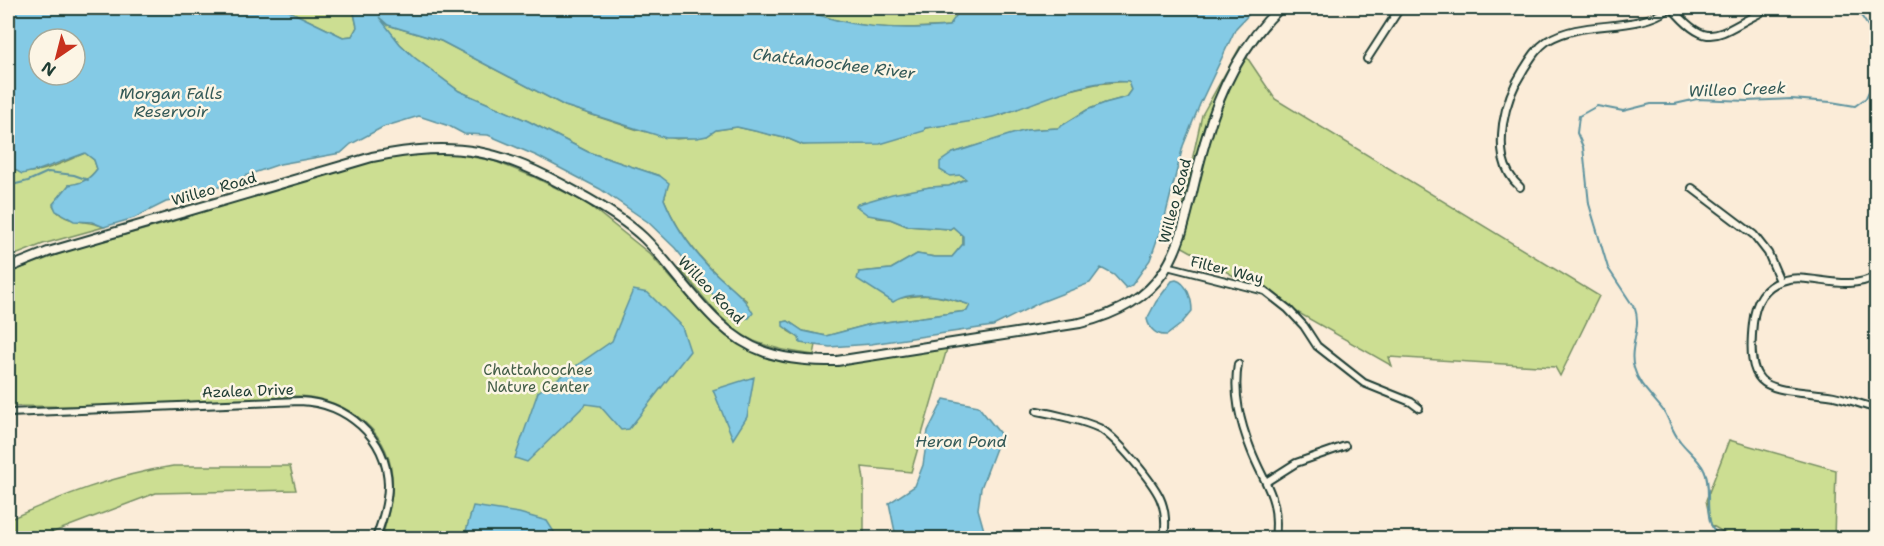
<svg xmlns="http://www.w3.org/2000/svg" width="1884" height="546" viewBox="0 0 1884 546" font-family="'Shantell Sans',sans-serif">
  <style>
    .green { fill: #ccde92; stroke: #768e63; stroke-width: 1.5 }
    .water { fill: #84cae5; stroke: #5c929e; stroke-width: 1.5; fill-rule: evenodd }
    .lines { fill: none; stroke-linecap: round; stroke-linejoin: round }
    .stream { stroke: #5c929e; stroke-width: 2 }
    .minor-casing { stroke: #1f3d34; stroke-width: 10 }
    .tertiary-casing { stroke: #1f3d34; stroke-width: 12 }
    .minor { stroke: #fcf5e5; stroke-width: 6 }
    .tertiary { stroke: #fcf5e5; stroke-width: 8 }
    .labels { text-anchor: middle; stroke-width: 5; stroke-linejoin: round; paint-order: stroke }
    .street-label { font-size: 15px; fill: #1f3d34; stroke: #fcf5e5 }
    .park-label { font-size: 15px; fill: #425d47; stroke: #fcf5e5 }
    .water-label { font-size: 16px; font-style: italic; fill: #335957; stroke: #fcf5e5 }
  </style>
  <rect width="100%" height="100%" fill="#fbecd8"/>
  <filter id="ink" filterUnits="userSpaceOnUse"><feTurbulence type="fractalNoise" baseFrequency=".0167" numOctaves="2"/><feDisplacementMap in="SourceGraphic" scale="12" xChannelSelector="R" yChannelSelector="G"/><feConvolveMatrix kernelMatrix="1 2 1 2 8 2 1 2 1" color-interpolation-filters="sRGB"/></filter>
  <g filter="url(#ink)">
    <path class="green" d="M283,8H353L357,27L352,36L343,37Z
      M798,8H945L957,16L949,26C893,30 851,29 798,8Z
      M375,13L388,25L441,41L565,106L635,129L676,139L707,136L716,130L737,127L789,139L803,145L925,128L1001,115L1058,93L1096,84L1129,81L1132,90L1127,97L1105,103L1087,110L1058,128L1027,130L953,153L950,175H961L966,179L949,186L930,187L858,204L878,218L890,219L907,226L950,229L953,227L963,236V244L952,257H935L917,254L891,269L859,272L896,299C929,292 939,296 971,305L967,311L871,324L826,336L803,331L788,321L783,322L788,331L800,338L801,343L816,345L814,355C794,352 773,349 754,341C723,327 702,294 680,269L692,268L728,313L739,319L747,301C712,273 681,241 664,199L666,193L660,176L588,152L528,121L459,91L415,58L400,44Z
      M1240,47L1275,99L1599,296L1560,376L1555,367L1389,357L1392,366L1174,242L1202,115Z
      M394,151L451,153L494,161L534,177L585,202L650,254L700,311L719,329L738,344L769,359L798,363L949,342L911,472L862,467L864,480V538H382C387,518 394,498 392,476C388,426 338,394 291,396C265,398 240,404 214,404C145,405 76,407 8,406V273L70,250L161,225Z
      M85,153L94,160L97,169C89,180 82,183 69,185L53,205C62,225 87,219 104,227L43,244L8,258V166C30,182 62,162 85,153Z
      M1729,440L1836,470L1834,538H1733L1711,525L1706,500Z
      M173,466H290L296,490L156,493L38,538H8V520C61,496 115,475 173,466Z"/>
    <path class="water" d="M8,8H283L343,37L352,36L357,27L353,8H798C850,28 894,31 949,26L956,16L946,8H1255L1236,28L1200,104L1183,146L1165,217L1150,260L1132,285L1126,288L1114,275L1101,268L1090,283L1041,302L993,326L871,344L830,347L800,343L799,338L783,326V322L788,321L803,331L826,336L871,324L967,311L970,305C948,297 915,288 893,302L857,279L859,272L891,269L917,254L935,257H952L963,244V236L953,227L950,229L907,226L890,219L868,215L856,206L858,204L892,194L930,187L949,186L966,179L961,175L950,176L940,170V162L953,153L1009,135L1027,130L1058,128L1087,110L1105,103L1127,97L1132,90L1129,82C1086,78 1043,101 1003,114C979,122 951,124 925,128L924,131L880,144L803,145L789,139L737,127L716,130L707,136L697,138H666L565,106L441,41L388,25L379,17L400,44L415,58L459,91L528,121L588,152L660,176L669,183L664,199C674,224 689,246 708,266C723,282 743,294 753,313L749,318L739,319L728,313L675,248L648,222L600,189L537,156L488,135L464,134L449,126L419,116L383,127L351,144L341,153L280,164L245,176L227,188L212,186L202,190L193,197L166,202L134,218L104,227L92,222L74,221L56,211L53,204L69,185C82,183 89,180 97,169L94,160L85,153L39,170L22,174L8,166ZM39,39H75V75H39Z
      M1176,280C1187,283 1192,299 1192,311L1180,325L1167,335C1157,336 1149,329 1147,319L1156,302L1172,281Z
      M633,290L648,293L682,327L690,351L629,429L621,430L600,406L586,404L527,462L515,458L538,392L612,341Z
      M754,377L747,417L733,439L713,390Z
      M944,399L978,406L1001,435L981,488L978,509L985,534L983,538H914L911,533L895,532L889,503L915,486L923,465L928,431Z
      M473,506L519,513L547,521L556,535L555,538H464Z"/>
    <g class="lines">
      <path class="stream" d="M1856,8L1876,38
        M8,186L28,181L48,172L74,175L88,180
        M1722,538C1699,524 1714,489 1704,470C1699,459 1687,450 1680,441C1673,433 1670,422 1665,413C1654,397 1639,387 1634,368C1628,349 1642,327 1635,309L1608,268L1589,204L1583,147L1577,133L1579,116L1597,106L1623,111L1651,104H1675L1697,99L1747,101L1791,99L1831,102L1855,106L1866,98L1876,76"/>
      <g class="minor-casing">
        <path id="minor" d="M1672,8C1709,52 1717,34 1760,13
          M1367,59L1400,8
          M1520,187C1501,170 1500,148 1503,124C1506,104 1513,86 1524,69C1531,58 1537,48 1547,41C1584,18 1634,34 1670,8
          M1692,188L1754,235L1768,253L1780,281
          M1167,266L1265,291L1288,309L1304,326L1317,346L1364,383L1411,402L1419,408
          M1876,276C1844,294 1809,271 1782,281C1763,287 1755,304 1753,323C1745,396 1770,387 1828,395C1845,397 1860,405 1876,408
          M1238,364C1233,394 1240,422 1251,450C1265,486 1280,497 1275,538
          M1037,411C1054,414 1084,421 1099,428C1116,437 1152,481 1160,498C1166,511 1166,525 1164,538
          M8,413L300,401C345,403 387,436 388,485C388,503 382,521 376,538
          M1266,482L1296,463L1345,446"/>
      </g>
      <g class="tertiary-casing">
        <path id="tertiary" d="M8,268L48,252L372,157C458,140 500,149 576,192C600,205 624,219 644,238C683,276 711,333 765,352C789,360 813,361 837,361L1080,323C1187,297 1179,229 1205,142C1219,91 1242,44 1280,8"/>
      </g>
      <use href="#minor" class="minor"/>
      <use href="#tertiary" class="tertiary"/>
    </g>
  </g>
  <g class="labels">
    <g class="street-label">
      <text transform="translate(214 189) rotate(-16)" y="5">Willeo Road</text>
      <text transform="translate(1175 201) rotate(-75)" y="5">Willeo Road</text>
      <text transform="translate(1227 270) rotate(14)" y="5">Filter Way</text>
      <text transform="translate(711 290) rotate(46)" y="5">Willeo Road</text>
      <text transform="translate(248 391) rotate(-2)" y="5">Azalea Drive</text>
    </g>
    <g class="park-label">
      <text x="538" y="375">Chattahoochee<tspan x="538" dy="17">Nature Center</tspan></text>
    </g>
    <g class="water-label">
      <text transform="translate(834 63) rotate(7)" y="6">Chattahoochee River</text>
      <text transform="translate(1737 89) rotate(-2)" y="6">Willeo Creek</text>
      <text x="171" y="99">Morgan Falls<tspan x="171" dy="18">Reservoir</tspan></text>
      <text x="961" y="447">Heron Pond</text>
    </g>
  </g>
  <rect width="1884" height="546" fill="none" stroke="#fcf5e5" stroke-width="30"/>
  <rect x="15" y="15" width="1854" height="516" fill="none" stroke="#1f3d34" stroke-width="2" filter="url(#ink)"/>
  <g transform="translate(57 57) rotate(215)"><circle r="28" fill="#fcf5e5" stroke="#a4ab9e" stroke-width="1.5"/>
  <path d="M0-4.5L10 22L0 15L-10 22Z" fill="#c8321e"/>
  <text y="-9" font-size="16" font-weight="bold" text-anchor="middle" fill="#1f3d34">N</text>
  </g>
</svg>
